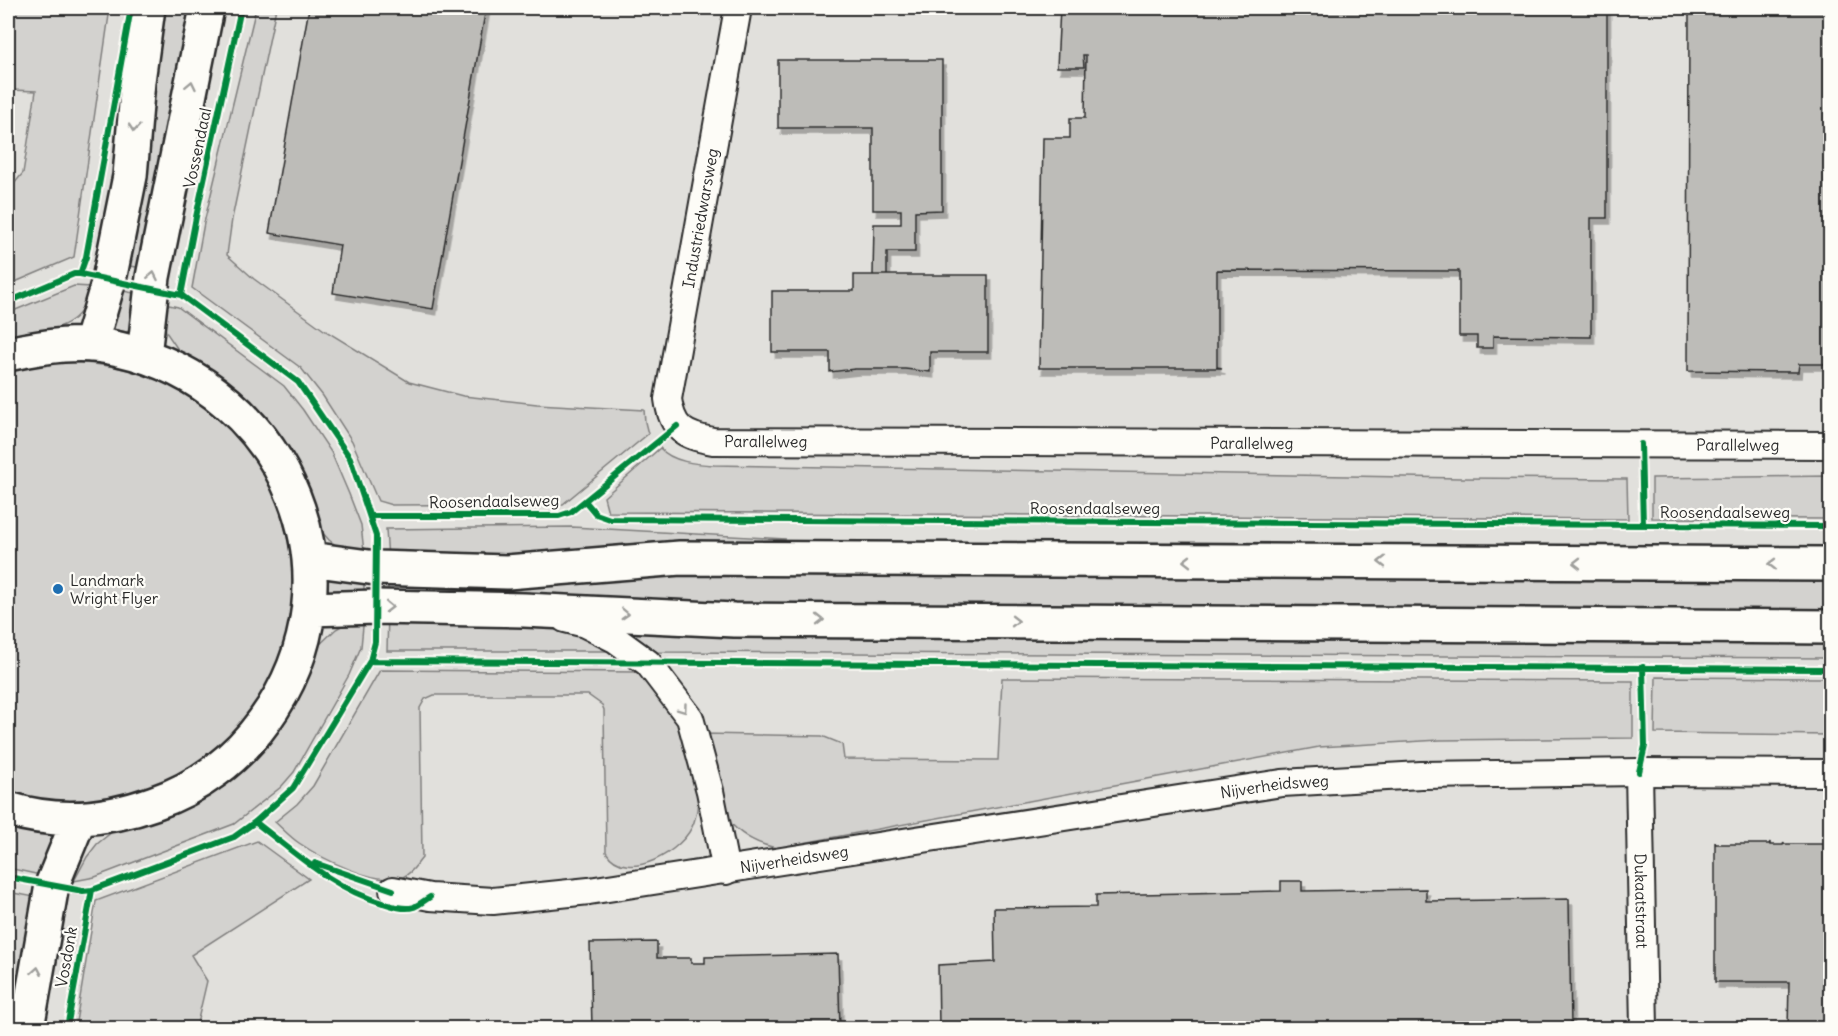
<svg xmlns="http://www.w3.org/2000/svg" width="1838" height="1036" viewBox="0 0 1838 1036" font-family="Delius,sans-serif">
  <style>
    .built { fill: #e1e0dc }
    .green { fill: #d3d2cf; stroke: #7f7e7d; stroke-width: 1.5 }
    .building { fill: #bdbcb8; stroke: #2b2b2b; stroke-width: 1.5; filter: url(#shadow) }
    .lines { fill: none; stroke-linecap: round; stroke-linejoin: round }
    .street-casing { stroke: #2b2b2b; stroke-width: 30 }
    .secondary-casing { stroke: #2b2b2b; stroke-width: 38 }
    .street { stroke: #fdfcf7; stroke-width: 26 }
    .secondary { stroke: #fdfcf7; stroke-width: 33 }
    .cycleway-casing { stroke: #fdfcf7; stroke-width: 10 }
    .cycleway { stroke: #00873e; stroke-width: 6 }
    .oneway { stroke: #9e9e9b }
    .poi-dot { fill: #1f6fb2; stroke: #fdfcf7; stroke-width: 2 }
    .labels { text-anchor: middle; stroke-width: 4.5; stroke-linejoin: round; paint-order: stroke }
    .street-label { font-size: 16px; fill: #2b2b2b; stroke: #fdfcf7 }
    .poi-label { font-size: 16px; fill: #2b2b2b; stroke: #fdfcf7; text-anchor: start }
  </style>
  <defs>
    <filter id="shadow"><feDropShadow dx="3.5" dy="6" stdDeviation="0" flood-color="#0004"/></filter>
  </defs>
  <rect width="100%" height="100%" fill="#f0efeb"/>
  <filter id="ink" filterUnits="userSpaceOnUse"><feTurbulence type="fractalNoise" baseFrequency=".0167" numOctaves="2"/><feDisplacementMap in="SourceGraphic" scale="12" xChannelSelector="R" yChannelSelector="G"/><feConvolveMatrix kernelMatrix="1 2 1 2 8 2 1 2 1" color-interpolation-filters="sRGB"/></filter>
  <g filter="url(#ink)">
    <path class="built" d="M8,8H1830V1028H8Z"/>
    <path class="green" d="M8,8H110L74,257L8,285V191L23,173L36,91L12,90L11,66L8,56Z
      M256,8H276L232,219L227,255L254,279L324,330L409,382L463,396L537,404L644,410L645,422L648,434L563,504L392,505L378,501L352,441L323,396L301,368L192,288L204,223Z
      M171,9L184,11L191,18L144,268L122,265L163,10Z
      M74,286L91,287C87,294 86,303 82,309C71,331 29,334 8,338V313Z
      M118,290L139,294L132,333L108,329Z
      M160,303L178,307L284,386L303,410L331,452L349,494L361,525L364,552L348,554L329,540L320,530L312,499L299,468L282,441L263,415L240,392L214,372L181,354L166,332Z
      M69,362C97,363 123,367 149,376C245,409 302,510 291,609C289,631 284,655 273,675C269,683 264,690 259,698C228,747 189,778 132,793C90,804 50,806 8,793V372L42,364Z
      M660,448C672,462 696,464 714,465L1461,478L1627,479L1628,519L608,512L604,497Z
      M1830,476V519L1652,518V478Z
      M572,527L786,539L472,562L388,559L386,529Z
      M702,566L1830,572V616L741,610L388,593V578Z
      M325,577H364V593H326Z
      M388,613L536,618L620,651H387Z
      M359,616H364L361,647L349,675L294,772L281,787L234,824L95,877L74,881L87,857L97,844L112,832L166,818L195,804L223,787L248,766L270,742L288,715L304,687L317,647L336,629Z
      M622,624L1830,637V658L652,652Z
      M380,670L642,672C651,682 663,692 670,703C688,734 706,787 694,822C685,851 626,885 606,852L604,710L602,705L588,695H434L425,699L420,708L422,858C416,865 412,873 403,877C377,887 321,858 299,843C290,837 283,829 275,822L297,804L313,786Z
      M1656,677L1830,678V735L1655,733Z
      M1002,678L1633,681V738L1440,740L1319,747L776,848C757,844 741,836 728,820C721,810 708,750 704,734L822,736L842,744L844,759L998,760Z
      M11,828L53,834L45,876L8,868V841Z
      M257,841L309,879L191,955L207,981L196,1028H75L96,901Z
      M8,892L40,898L12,1028H8Z"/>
    <path class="building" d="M309,8H486L433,309L333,293L340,245L269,233Z
      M1060,8H1607V218H1591V337L1493,336V348H1477V336H1459V271L1217,270V367L1222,368H1039L1043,138H1070V118H1085L1086,55H1083L1084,67H1057Z
      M1689,8H1830V364H1799L1798,372L1688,371Z
      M778,60H942V210L915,211V252H887V275H873L874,224H901V210H873V128H778Z
      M854,275H988V352H930V372L905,369H855L830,372V352H772V291H854Z
      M1715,842L1716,844H1769L1770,842V845H1783L1784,842V844H1830L1829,930H1830V1028H1788L1789,982H1715Z
      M1281,881H1302V891L1426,889V901L1569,899L1571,1028H939L938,965L995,962L994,908L1096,907V895L1281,891Z
      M657,942V958H691V963H705V957L838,954L840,1028H592L590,943Z"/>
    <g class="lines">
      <g class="street-casing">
        <g id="street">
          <path id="s1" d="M738,8L668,399C672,429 684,436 713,441L1830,445"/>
          <path d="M565,619L585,624L615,639L648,663L690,718L710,791L726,871"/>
          <path id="s2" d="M1639,772L1644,1028"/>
          <path id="s3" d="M393,890L430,897L493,901L589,891L1282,783L1421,775L1639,772L1830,773"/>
        </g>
      </g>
      <g class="secondary-casing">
        <path id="secondary" d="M90,345L109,280L130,176L138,81L148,8
          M8,354C44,346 82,340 119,349C288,387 367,579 264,721C237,759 198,788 154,803C107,820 56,824 8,809
          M144,355L153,277L207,8
          M310,559L376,568L507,572L680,558L1830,564
          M309,609L376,607L524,610L734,620L1830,627
          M27,1028L52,885L79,819"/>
      </g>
      <use href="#street" class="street"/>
      <use href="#secondary" class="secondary"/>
      <g class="cycleway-casing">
        <path id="cycleway" d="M80,274L86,257L131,8
          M181,295L196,217L241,8
          M8,302L74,274H80L181,295L298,382L350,458L376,536L375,642L370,661L293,788L255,822L234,837L92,890L83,891L8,877
          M1641,444L1643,525
          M585,501L596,514L610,519L1830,526
          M371,516H559L571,512L677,426
          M370,661L1830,669
          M1639,772L1645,746L1643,667
          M255,822C297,854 332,888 383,903C392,906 404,910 414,907C419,905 425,900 430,897
          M315,863L393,890
          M67,1028L92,890"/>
      </g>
      <use href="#cycleway" class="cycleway"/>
    </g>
    <defs><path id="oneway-chevron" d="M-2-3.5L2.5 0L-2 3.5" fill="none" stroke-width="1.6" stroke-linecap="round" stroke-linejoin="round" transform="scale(1.5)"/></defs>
    <g class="oneway">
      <use href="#oneway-chevron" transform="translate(191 85) rotate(-78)"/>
      <use href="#oneway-chevron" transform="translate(134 128) rotate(95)"/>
      <use href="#oneway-chevron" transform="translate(153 276) rotate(-79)"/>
      <use href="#oneway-chevron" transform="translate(1187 561) rotate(-180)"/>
      <use href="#oneway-chevron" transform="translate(1382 562) rotate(-180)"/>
      <use href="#oneway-chevron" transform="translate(1577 563) rotate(-180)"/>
      <use href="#oneway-chevron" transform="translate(1772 564) rotate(-180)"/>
      <use href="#oneway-chevron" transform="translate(389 607) rotate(1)"/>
      <use href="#oneway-chevron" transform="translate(625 614) rotate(3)"/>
      <use href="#oneway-chevron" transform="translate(820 620)"/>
      <use href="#oneway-chevron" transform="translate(1015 621)"/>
      <use href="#oneway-chevron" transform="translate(683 709) rotate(54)"/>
      <use href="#oneway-chevron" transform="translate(37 971) rotate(-80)"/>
    </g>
  </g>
  <circle class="poi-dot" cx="58" cy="589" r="6"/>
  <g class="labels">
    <g class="street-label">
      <text transform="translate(197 148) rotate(-78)" y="6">Vossendaal</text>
      <text transform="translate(700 218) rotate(-80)" y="6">Industriedwarsweg</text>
      <text dy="6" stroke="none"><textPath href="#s1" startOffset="518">Parallelweg</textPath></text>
      <text dy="6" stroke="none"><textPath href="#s1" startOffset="1004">Parallelweg</textPath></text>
      <text dy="6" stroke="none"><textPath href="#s1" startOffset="1490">Parallelweg</textPath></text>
      <text transform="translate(494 501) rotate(-1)" y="6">Roosendaalseweg</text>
      <text x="1095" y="514">Roosendaalseweg</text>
      <text x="1725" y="518">Roosendaalseweg</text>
      <text dy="6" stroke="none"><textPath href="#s3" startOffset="891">Nijverheidsweg</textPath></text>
      <text dy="6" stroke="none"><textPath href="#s3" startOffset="405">Nijverheidsweg</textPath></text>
      <text dy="6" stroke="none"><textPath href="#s2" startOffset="129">Dukaatstraat</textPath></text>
      <text transform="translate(66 957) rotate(-80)" y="6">Vosdonk</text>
    </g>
    <g class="poi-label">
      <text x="70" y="586">Landmark<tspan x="70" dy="18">Wright Flyer</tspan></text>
    </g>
  </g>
  <rect width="1838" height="1036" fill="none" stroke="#fdfcf7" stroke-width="30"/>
  <rect x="15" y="15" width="1808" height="1006" fill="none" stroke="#2b2b2b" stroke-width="2" filter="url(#ink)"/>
</svg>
